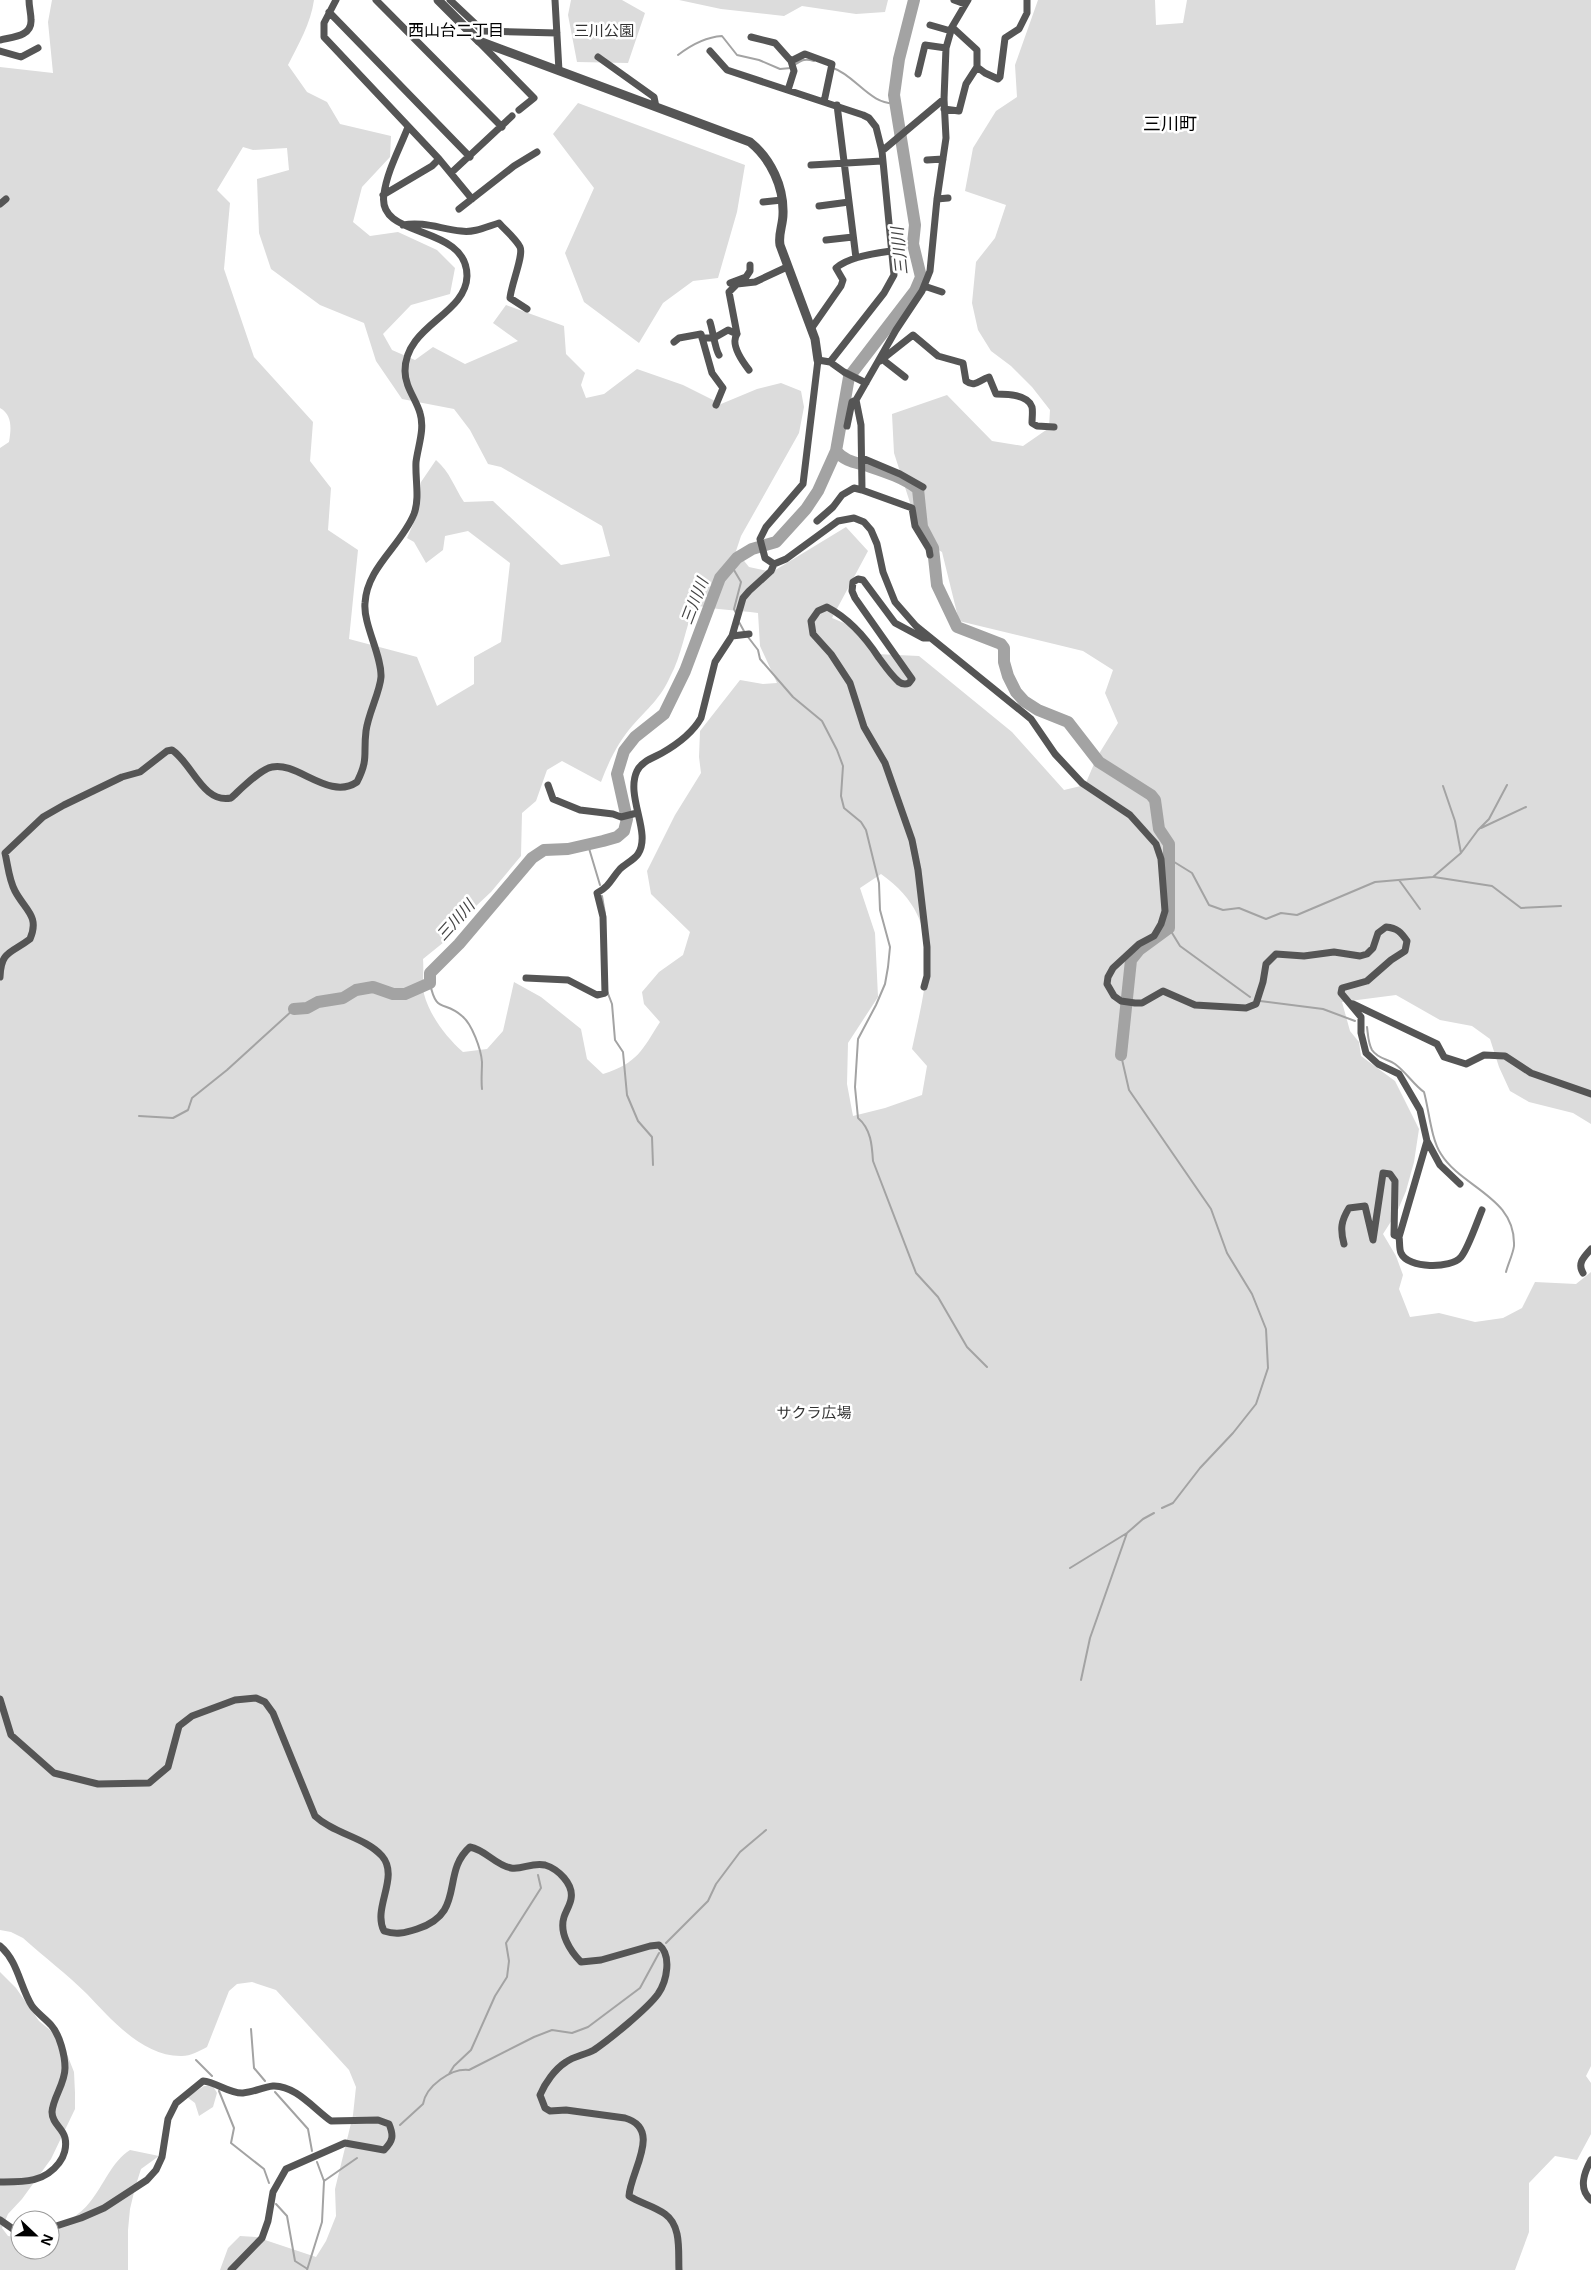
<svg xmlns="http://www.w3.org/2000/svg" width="1591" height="2270" viewBox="0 0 1591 2270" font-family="'Open Sans','Noto Sans JP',sans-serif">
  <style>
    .green { fill: #dcdcdc; fill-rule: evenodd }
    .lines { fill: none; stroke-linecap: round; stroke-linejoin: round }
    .stream { stroke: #a3a3a3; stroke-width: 2 }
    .river { stroke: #a3a3a3; stroke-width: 12 }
    .minor { stroke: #555; stroke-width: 7 }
    .tertiary { stroke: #555; stroke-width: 9 }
    .labels { text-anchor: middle; stroke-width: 5; stroke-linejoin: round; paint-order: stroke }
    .park-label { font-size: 15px; fill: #333; stroke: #fff }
    .neighbourhood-label { font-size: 16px; fill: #000; stroke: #fff }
    .water-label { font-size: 16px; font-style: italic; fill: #444; stroke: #fff }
    .quarter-label { font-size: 18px; fill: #000; stroke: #fff }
  </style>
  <rect width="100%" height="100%" fill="#fff"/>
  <path class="green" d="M52,0H314C311,23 298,45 288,65L307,92L327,102L340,124L391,136L390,157L362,187L353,222L370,236L398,232L437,250L455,268L450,294L411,305L383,334L392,350L415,360L433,347L465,364L518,341L493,323L506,305L564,326L566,354L585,373L581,385L586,398L604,394L637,369L683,385L721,404L757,389L781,383L801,391L804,407L799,433L741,536L736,551L749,567L772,572L846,527L868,551L832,618L863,631L876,654L919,656L1012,732L1064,790L1085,785L1097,757L1118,723L1105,693L1113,670L1083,651L959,621L942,552L922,540L894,453L892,414L947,395L992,441L1023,446L1049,428L1050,410L1032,387L1011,366L991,351L978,330L972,303L976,262L995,238L1006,205L965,191L973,148L996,111L1017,97L1015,65L1038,0H1155L1156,25L1183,23L1187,0H1591V1124L1573,1113L1529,1102L1510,1091L1499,1067L1490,1039L1472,1026L1440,1020L1396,995L1342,1002L1350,1031L1359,1042L1361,1056L1395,1081L1419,1129L1414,1162L1406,1191L1397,1212L1383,1234L1396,1256L1403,1275L1399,1289L1410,1317L1439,1313L1475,1322L1503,1318L1522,1308L1535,1282L1576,1284L1591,1272V2066L1586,2076L1591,2083V2134L1577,2160L1555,2156L1529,2183V2232L1515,2270H220L228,2248L240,2236L256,2237L316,2257L326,2241L336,2216L335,2189L353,2115L356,2087L349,2070L276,1990L252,1982L237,1984L229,1991L207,2047C200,2051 190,2056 182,2056C143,2057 111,2019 87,1994C67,1974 44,1957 23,1938L11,1932L0,1930V448L9,442C11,430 13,415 0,408V67L53,73L48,22ZM243,147L253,150L287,148L289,170L257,179L259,233L271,269L320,305L364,323L376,361L402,399L454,409L470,430L488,464L501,467L602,526L610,556L561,565L493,501L464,502C454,487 450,472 436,460L421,482L418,513L407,538L414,542L426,563L443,550L445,536L468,531L510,563L501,642L474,657V684L437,706L417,657L349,639L358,550L328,530L331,488L310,461L313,422L254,357L224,269L230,203L217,190ZM695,605C716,610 737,610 758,613L760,646L777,683L763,684L740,680L700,731L699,757L701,773L675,815L647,871L651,894L690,932L683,955L659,972L642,992L644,1004L660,1022C642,1050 638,1063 603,1074L587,1059L581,1029L541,997L514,982L503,1031L487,1049L463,1052C446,1037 430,1016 424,994C422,983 424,970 423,959L444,942L460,921L491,892L521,856L522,813L536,801L547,770L562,761L601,782C609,761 618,742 633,725C648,708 660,699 670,677C682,655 685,628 695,605ZM881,874C947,920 926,982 912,1049L927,1066L922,1095L885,1108L853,1116L847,1084L848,1043L878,997L875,933L860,888Z
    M571,0H622L645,13L628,63L577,62L568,15Z
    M679,0H888L885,12L856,14L802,6L784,16L721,9Z
    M578,103L745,165L737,212L718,278L693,281L663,303L639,343L584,302L565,253L594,188L553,134Z
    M0,1972L16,1988L39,2021L61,2039L74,2072L75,2093V2109L51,2159L22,2199L8,2214L2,2228L8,2236L20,2238V2250H50V2232C64,2224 80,2215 90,2202C104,2185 112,2161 130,2150L159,2156L141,2169L135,2188L130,2209L128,2230V2270H0Z
    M204,2086H213L217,2093L213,2107L199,2116L195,2103L187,2097Z"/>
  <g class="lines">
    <path class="stream" d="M678,55C691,45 705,37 722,36L737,55L759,60L780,69L791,68
      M794,65C802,60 805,58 814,61
      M833,68C855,75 871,106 896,103
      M731,565L741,582L734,609L736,613
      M739,622L745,633
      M748,637L758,650L760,659L793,697L822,721L837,750L843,766L841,796L844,808L861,822L866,830L879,883L880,910L890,947L888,967L885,984L876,1005L858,1039L855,1087L858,1118C871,1129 872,1145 873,1161L916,1273L938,1297L967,1347L987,1367
      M1443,786L1455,821L1461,853
      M1481,828L1526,807
      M588,845L600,885
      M1171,860L1192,873L1209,905L1223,910L1239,908L1266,919L1281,913L1297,915L1375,882L1433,877L1461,853L1478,830L1489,819L1507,785
      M1434,877L1492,886L1521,908L1561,906
      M1399,880L1420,909
      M602,896L605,914
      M1169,928L1180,946L1250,997
      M430,983C436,1014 444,1000 462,1016C472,1024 481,1049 482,1062C482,1071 481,1080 482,1089
      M607,991L612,1004L615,1040L623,1052L627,1095L638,1121L652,1137L653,1165
      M1260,1001L1323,1009L1355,1021
      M1367,1027C1368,1034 1368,1043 1372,1050C1378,1059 1388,1059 1395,1064C1407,1073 1413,1084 1424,1092C1429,1110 1431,1139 1441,1154C1462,1188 1516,1197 1514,1246C1513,1254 1508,1264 1506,1272
      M1121,1055L1129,1090L1211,1209L1227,1253L1252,1294L1266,1329L1268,1368L1256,1404L1233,1433L1200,1468L1173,1503L1162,1508
      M139,1116L173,1118L188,1110L192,1098L227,1070L294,1009
      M1070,1568L1127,1533
      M1081,1680L1090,1638L1127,1533L1143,1519L1154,1513
      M666,1943L708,1901L716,1884L740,1852L766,1830
      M251,2029L254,2068L265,2081
      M196,2060L212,2076
      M449,2074L454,2066L471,2050L495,1996L507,1977L509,1961L506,1943L541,1888L538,1875
      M219,2091L234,2128L231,2143L264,2169L269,2183
      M275,2092L308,2129L312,2151
      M400,2125L423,2104C426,2086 451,2068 469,2070L534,2037L552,2030L572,2033L588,2027L640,1988L659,1953
      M324,2181L357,2158
      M276,2204L287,2216L295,2261L306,2268
      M307,2270L322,2222L324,2181L317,2162"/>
    <path class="river" d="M836,451C846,462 854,462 868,466C883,471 905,478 918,489L922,527L933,548L937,585L957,627L1001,644L1004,648V662L1008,676L1016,692L1024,701L1038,710L1068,722L1099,762L1151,795L1155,800L1159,829L1169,844V928L1139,950L1131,960L1121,1055
      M294,1009L307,1008L318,1002L343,998L356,990L373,987L393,994H405L430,983V973L459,944L532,858L544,850L568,849L603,841L617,837L624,831L627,819L617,774L624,751L635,737L664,714L685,671L720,578L737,558L752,549L776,542L806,509L818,491L836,451L849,377L915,291L921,277L913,244L915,225L894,95L899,59L914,0"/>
    <path class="minor" d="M336,0L324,23V37L439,159L472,199
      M376,0L502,127
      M450,0L483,31L557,33
      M555,0L559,71
      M954,0L965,4
      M329,12L470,157
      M930,25L951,31
      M751,37L775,43L791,61
      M0,40C11,37 32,37 31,20C31,13 29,7 29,0
      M479,42L534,98L519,110
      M0,51L21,57L38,48
      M710,51L727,70L863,115L869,118L876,127L882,151L894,275L884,293L830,362
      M598,57L654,97L656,107
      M977,67L985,73L998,79L1000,77L1005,38L1019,29L1027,13V0
      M918,74L925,45L946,48
      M788,90L794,71L791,61L805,54L832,64L824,102
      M837,105L856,258
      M944,109L959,111L966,84L977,67V50L952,27
      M882,151L944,99
      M927,160L943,159
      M811,165L882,161
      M451,173L512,116
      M383,195L432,166L439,159
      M937,199L948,198
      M763,202L782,200
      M0,204L6,199
      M819,206L849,202
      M459,209L514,166L537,152
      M403,225C423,221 441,229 461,231C474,233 486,227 499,223C505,230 516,239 520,247C524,255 511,285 510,298L527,309
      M826,240L853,237
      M892,253L903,248
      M730,283L746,277L750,271V265
      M924,286L942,292
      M710,322C713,331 715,349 719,355
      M811,329L841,286L843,280L836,268C848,257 875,253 891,251
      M737,334C730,344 742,361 749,370
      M702,338H714L728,330L737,334L729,292L737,284L755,282L787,267
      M674,342L679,338L701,334L712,373L723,388L716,405
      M882,359L905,377
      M880,361L913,335L938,356L963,363L966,381C975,388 979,380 989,377L996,394C1006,394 1028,394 1032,407C1033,411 1032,418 1032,423L1037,426L1054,427
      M847,426L852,402L856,400
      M862,458L900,474L923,487
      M862,490L861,425L856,400L896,330L922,291L930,271L937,199L946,138L944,99L946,48L952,27L968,0
      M817,521L833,507L842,495L854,488L862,490L912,508L915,526L929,549L930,555
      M774,564L765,558L760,539L766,527L803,484L818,360L830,362L844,372L866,383
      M732,636L749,634
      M548,785L553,799L580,810L613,814L621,817L637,813
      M0,977C1,950 12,953 30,939C40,916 25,910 15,891C9,880 8,866 5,853L43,817L64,805L122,777L140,772L167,751L172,750C192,763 203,804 231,798C240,790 260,769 272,767C297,761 329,801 357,782C369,758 363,755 366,731C368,714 380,692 381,677C382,656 363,624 365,603C367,567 401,546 414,514C420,498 415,479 416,462C418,446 425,429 420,413C416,399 405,387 405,371C405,325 466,315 467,276C467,223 376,240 384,194C387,171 400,148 408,127
      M526,978L568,980L597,995L605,993L603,917L597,893C610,886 611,879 620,869C625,864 634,860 638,854C652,833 625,796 637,771C642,761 653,758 662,753C676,745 693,732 701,718L715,662L732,636L743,598L749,591L771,571L774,564L786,559L838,521L854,518L864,522L871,530L877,544L883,572L895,602L916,626L1031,719L1055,754L1082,783L1130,815L1156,844L1161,859L1165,911L1161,924L1154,936L1139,944L1113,968L1108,977L1107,984L1114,996L1121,1001L1135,1003H1142L1163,991L1195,1005L1246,1008L1256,1004L1263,982L1266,964L1276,954L1304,956L1334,952L1360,956L1367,954L1373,948L1378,933L1386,927C1397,928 1401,932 1407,941L1405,951L1391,960L1367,981L1342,988L1341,993L1361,1017V1033L1366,1053L1378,1064L1399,1074L1420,1110L1427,1141L1399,1237L1394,1235L1395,1181L1390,1174L1383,1173L1373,1240L1365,1206L1349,1208C1341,1221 1340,1229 1344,1244
      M924,987L927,976V947L918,870L912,840L885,763L864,727L850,683L831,654L813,634L811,621L818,611L827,607C848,618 866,638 879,658C885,666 891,675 899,682C902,684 905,685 909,683L912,679L855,598L852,591L853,582L858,579L863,580L895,623L923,638H928
      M1353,1004L1437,1044L1444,1057L1466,1064L1484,1055L1505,1056L1531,1073L1591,1094
      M1427,1141L1440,1165L1460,1184
      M1399,1237C1400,1242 1399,1249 1401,1253C1408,1269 1451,1269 1461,1257C1468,1249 1477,1222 1482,1210
      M1583,1273C1577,1263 1584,1257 1591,1249
      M0,1699L11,1735L54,1773L98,1784L149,1783L168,1767L179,1726L192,1716L235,1700L256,1698L265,1702L273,1713L315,1816C334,1834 365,1837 382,1856C400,1877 372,1908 384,1931C396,1935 405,1933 417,1929C467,1913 440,1873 470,1847C486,1850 495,1865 511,1868C522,1870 532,1862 545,1865C558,1869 574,1884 571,1899C570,1905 566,1911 564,1917C559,1933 570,1951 581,1962L601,1960L650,1946L659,1945C672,1955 667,1981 658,1994C647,2009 610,2039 594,2050C585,2055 574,2056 566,2062C555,2069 545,2083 540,2095L545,2108L550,2111L566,2110L625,2118C663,2129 630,2172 629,2196C640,2203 654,2206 665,2214C682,2226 678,2252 679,2270
      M0,1946C18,1961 20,1987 32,2006C37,2013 46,2019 51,2025C60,2035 65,2056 65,2068C65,2084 53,2097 52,2112C52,2124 63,2128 65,2138C67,2147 64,2157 59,2163C44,2183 23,2182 0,2182
      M1591,2160C1584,2173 1578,2189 1591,2200
      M0,2220L13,2229L20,2231
      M50,2228L81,2218L104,2208L147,2180L156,2170L162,2157L168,2119L176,2103L203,2081C216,2082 230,2094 243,2093C254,2092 263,2087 273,2086C295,2085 314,2109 331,2121L378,2120L389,2124C394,2136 393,2141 384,2150L345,2143L286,2169L273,2192L268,2221L262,2238L231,2270"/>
    <path class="tertiary" d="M438,0L479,41L750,142C771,159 784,187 783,214C783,225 778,234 780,245L815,339L818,360"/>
  </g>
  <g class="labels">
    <g class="park-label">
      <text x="604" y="36">三川公園</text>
      <text x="814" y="1418">サクラ広場</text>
    </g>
    <g class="neighbourhood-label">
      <text x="456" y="36">西山台二丁目</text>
    </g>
    <g class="water-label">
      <text transform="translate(899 251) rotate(-96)" y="6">三川川</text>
      <text transform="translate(694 601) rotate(-69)" y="6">三川川</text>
      <text transform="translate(455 920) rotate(-48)" y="6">三川川</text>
    </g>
    <g class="quarter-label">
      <text x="1170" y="130">三川町</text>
    </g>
  </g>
  <g transform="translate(35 2235) rotate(112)"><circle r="24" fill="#ffffff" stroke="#999999"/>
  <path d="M0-4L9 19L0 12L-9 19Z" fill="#000000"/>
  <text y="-8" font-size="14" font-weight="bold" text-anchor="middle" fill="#000000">N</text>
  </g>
</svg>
